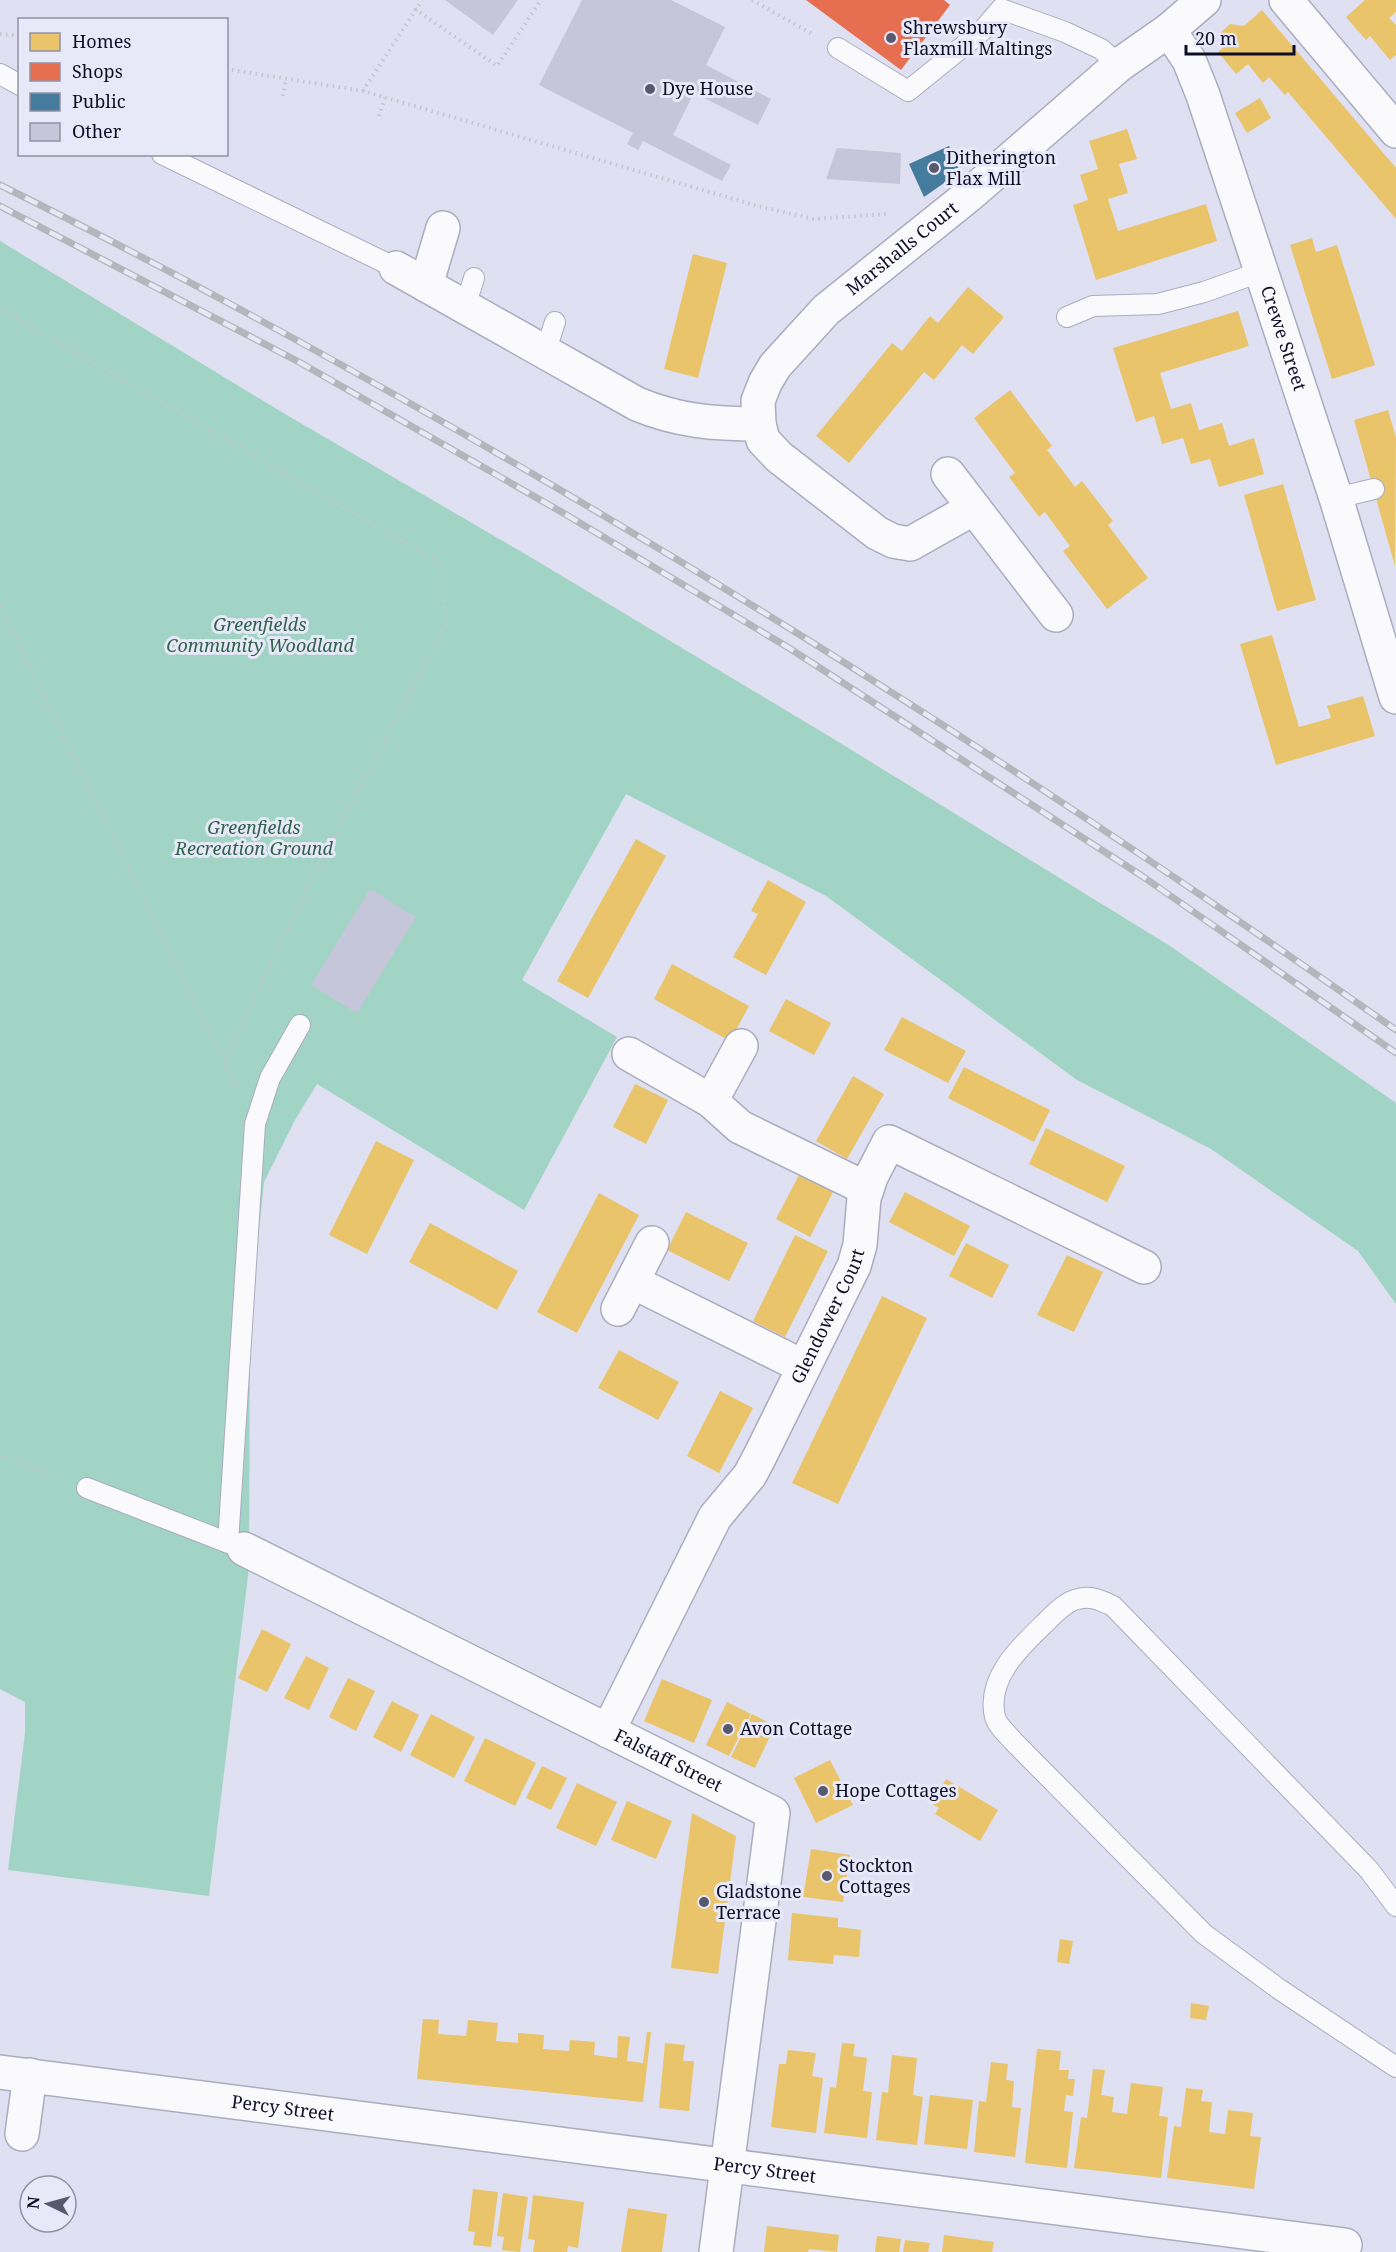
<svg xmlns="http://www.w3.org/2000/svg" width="1396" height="2252" viewBox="0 0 1396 2252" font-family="'Noto Serif',serif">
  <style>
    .green { fill: #a1d4c4 }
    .homes { fill: #e9c46a }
    .shops { fill: #e76f51 }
    .public { fill: #457b9d }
    .building { fill: #c5c6d9 }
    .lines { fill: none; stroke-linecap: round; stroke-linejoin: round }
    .lane-casing { stroke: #abacc0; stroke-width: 22 }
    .street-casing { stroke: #abacc0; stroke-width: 36 }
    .primary-casing { stroke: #abacc0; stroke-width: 36 }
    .path { stroke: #c5c5cc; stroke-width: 4; stroke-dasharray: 1.5 4.5; stroke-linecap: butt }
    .lane { stroke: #fafafd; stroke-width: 20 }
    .street { stroke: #fafafd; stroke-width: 33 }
    .primary { stroke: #fafafd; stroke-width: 33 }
    .rail-casing { stroke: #b5b6bb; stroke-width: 7 }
    .rail { stroke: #e8e9f8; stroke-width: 4.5; stroke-dasharray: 14; stroke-linecap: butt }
    .poi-dot { fill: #58586e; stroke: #e8e9f8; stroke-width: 2 }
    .labels { text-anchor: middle; stroke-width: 6; stroke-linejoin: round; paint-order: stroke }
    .poi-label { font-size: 18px; fill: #0f0e27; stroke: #e8e9f8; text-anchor: start }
    .street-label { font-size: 18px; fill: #0f0e27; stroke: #e8e9f8 }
    .park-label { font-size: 18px; font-style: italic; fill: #2f634c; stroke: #e8e9f8 }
  </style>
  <rect width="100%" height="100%" fill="#dfe0f1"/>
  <path class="green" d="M0,241L285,414L537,561L832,738L1170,946L1396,1103V1304L1358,1251L1211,1149L1077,1080L826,896L626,794L522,980L617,1037L524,1210L317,1084L295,1120L264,1182L250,1320L249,1568L209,1896L8,1870L25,1733V1702L0,1689Z"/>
  <path class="homes" d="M1365,0H1396V12L1389,18L1396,25V55L1390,60L1370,36L1366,40L1346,17Z
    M1262,10L1396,168V219L1288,92L1285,95L1269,77L1263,83L1248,64L1236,74L1218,52L1228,43L1220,33L1230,24L1244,26Z
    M1260,98L1271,118L1247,133L1235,113Z
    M1127,129L1137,159L1119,164L1128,193L1108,199L1118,231L1206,204L1217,241L1096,280L1073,205L1088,200L1080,175L1098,169L1089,141Z
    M1312,238L1316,252L1337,245L1375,365L1332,379L1290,245Z
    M693,254L727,263L698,378L664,369Z
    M968,287L1004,317L973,354L962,345L934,380L924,372L849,463L816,436L892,343L902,351L930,316L938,323Z
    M1238,311L1249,346L1160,373L1171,409L1191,403L1199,430L1222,423L1229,446L1254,438L1264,474L1219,487L1210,459L1191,464L1183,438L1162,444L1154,416L1136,422L1113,348Z
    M1010,390L1052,446L1047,450L1075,487L1082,481L1113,521L1108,525L1148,578L1107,609L1063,551L1070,546L1045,512L1039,517L1009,477L1015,473L974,418Z
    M1388,410L1396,438L1395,566L1354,420Z
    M1283,484L1316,600L1277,611L1244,495Z
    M1272,635L1299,727L1331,718L1327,706L1363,696L1375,736L1276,765L1240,644Z
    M636,839L666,856L588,998L557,981Z
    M768,880L806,902L766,975L733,957L758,914L751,911Z
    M672,964L749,1006L730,1041L654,999Z
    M786,999L831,1023L814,1055L769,1031Z
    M902,1017L966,1051L948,1083L884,1050Z
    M964,1067L1050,1110L1034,1142L948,1098Z
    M853,1076L884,1094L847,1159L816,1141Z
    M635,1084L668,1100L646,1144L613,1127Z
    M1046,1128L1125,1166L1107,1202L1029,1164Z
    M376,1141L414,1160L367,1254L329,1235Z
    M799,1175L833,1192L810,1237L776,1219Z
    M905,1192L970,1226L954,1256L889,1222Z
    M599,1193L639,1215L577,1333L537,1312Z
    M686,1212L748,1243L729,1281L667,1250Z
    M430,1223L518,1271L497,1310L409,1262Z
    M795,1235L828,1251L785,1337L753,1321Z
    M966,1243L1009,1265L992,1298L949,1276Z
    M1067,1255L1103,1272L1074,1332L1037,1315Z
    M882,1296L927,1318L838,1504L792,1483Z
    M619,1350L679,1382L658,1420L598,1388Z
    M720,1391L753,1408L719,1473L687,1456Z
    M262,1629L291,1644L267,1692L238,1678Z
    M306,1656L329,1668L309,1710L284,1698Z
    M348,1678L375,1691L356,1731L329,1717Z
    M662,1679L712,1700L694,1743L644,1721Z
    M392,1701L419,1715L401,1752L373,1737Z
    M727,1702L751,1714L729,1756L706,1745Z
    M431,1714L475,1737L454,1778L410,1755Z
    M752,1714L775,1726L755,1768L731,1757Z
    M485,1738L536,1763L515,1806L464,1781Z
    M830,1760L853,1805L816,1823L794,1778Z
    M542,1766L567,1778L551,1810L526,1798Z
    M946,1779L998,1810L980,1841L935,1814L939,1808L932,1804Z
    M577,1783L617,1802L596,1846L556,1828Z
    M627,1801L672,1821L656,1859L611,1840Z
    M692,1813L736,1836L718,1974L671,1968Z
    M811,1849L850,1855L843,1902L803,1897Z
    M792,1913L838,1918V1927L861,1930L859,1957L834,1955L833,1964L788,1960Z
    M1060,1939L1073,1941L1069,1964L1057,1962Z
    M1191,2003L1209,2006L1206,2020L1190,2018Z
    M423,2019L439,2020L438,2034L466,2036L468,2020L498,2023L496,2041L518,2043V2033L544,2035L543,2049L569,2051L570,2040L595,2042L594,2055L617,2058L618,2036L630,2037L627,2061L643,2063L647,2032H651L643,2102L417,2079Z
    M665,2043L685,2045L683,2061H694L689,2111L659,2108Z
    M842,2043L855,2044L853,2056L867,2058L863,2091L872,2092L867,2138L824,2133L830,2087L836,2088Z
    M1037,2049L1061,2051L1059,2070H1069L1068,2079H1075L1073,2096L1066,2095L1064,2111L1073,2112L1067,2168L1025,2163Z
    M788,2050L816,2053L812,2076L823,2078L816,2133L771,2127L779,2064H786Z
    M892,2055L917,2058L913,2095L923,2097L917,2145L876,2140L882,2092L888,2093Z
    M991,2062L1008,2064L1006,2080L1014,2081L1012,2107L1021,2108L1015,2157L974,2152L979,2101L986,2102Z
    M1093,2069L1105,2070L1101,2095L1114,2097L1112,2112L1127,2114L1131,2083L1163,2087L1159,2116L1168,2117L1161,2178L1074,2168L1081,2117L1087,2118Z
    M1186,2088L1203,2090L1201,2101L1212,2102L1209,2132L1225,2134L1228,2110L1253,2113L1250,2136L1261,2137L1254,2189L1167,2178L1174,2126L1181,2127Z
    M930,2095L973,2100L967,2149L924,2144Z
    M473,2189L498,2192L491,2247L473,2245L475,2232L468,2231Z
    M503,2193L528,2197L520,2252L502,2250L504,2237L497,2236Z
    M533,2195L584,2202L578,2248L568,2246L567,2252H533L535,2240L528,2239Z
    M628,2208L667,2214L662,2252H621Z
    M767,2226L839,2235L837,2252L809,2249L808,2252H764Z
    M944,2235L994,2242L992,2252H942Z
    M877,2236L901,2239L899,2252H875Z
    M905,2240L930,2243L928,2252H903Z"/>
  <path class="shops" d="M806,0H944L950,5L901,70Z"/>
  <path class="public" d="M949,146L960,172L924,197L909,164Z"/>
  <path class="building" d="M445,0H518L493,35Z
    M582,0H671L725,27L706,65L771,99L758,125L694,93L673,135L731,165L722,181L643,141L638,150L627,144L633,133L539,85Z
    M837,148L901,153L900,184L826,179Z
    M370,889L416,917L357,1013L311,985Z"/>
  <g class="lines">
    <g class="lane-casing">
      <path id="lane" d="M838,48L908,91L982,31L1001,9L1065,32L1101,49L1119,65
        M0,74L20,85
        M162,154L396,268
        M465,307L474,278
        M1067,317L1093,306L1158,304L1204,292L1260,272
        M545,353L555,322
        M1336,498L1374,489
        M87,1488L239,1547
        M228,1543L255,1124L270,1078L300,1025
        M1396,1906L1369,1870L1113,1606C1102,1601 1091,1595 1078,1599C1066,1601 1053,1615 1045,1623C1020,1647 986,1678 995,1717C997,1725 1008,1735 1014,1742L1204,1934L1279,1989L1396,2067"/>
    </g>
    <g class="street-casing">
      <g id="street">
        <path id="s1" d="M1169,30L1189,60L1203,95L1336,498L1396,697"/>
        <path d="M396,268L637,404C678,421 714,424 759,424"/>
        <path d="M426,285L443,228"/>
        <path d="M948,474L1056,615"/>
        <path id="s2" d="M974,508L910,544L893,541L877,533L779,457L763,440L759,424L758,401L765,383L775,366L826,310L968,196L1119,65L1169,30L1204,0"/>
        <path d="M629,1054L711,1101L740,1127L867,1189"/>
        <path d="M711,1101L741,1046"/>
        <path d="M633,1282L804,1367"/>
        <path d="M618,1309L652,1243"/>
        <path id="s3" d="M244,1549L773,1813L716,2252"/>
        <path id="s4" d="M608,1731L715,1517L750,1475L760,1456L854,1266L860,1245L864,1198L871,1177L889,1142L1144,1267"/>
        <path id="s5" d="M0,2072L1345,2245"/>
        <path d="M22,2134L30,2075"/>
      </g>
    </g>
    <g class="primary-casing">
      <path id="primary" d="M1286,0L1396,131"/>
    </g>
    <path class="path" d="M752,0L814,35
      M415,9L497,66L541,0
      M0,34L20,36
      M226,69L363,91L754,205L813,219L888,214
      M363,91L422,0
      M283,96L286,79
      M379,116L385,98
      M0,309L440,563L447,621L311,879L224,1061
      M0,606L237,1088
      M0,1456L61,1478"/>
    <use href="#lane" class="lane"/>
    <use href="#street" class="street"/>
    <use href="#primary" class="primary"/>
    <g class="rail-casing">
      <path id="rail" d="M0,185C152,260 301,341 448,425C774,611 1089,814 1396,1030
        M0,206L299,362L565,514L789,648L1142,876L1396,1053"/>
    </g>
    <use href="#rail" class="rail"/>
  </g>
  <g class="poi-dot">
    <circle cx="891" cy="38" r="6"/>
    <circle cx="650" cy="89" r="6"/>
    <circle cx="934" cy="168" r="6"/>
    <circle cx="728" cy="1729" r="6"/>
    <circle cx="823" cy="1791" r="6"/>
    <circle cx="827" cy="1876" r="6"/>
    <circle cx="704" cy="1902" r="6"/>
  </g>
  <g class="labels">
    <g class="poi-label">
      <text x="903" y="34">Shrewsbury<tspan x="903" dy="21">Flaxmill Maltings</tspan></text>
      <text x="662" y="95">Dye House</text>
      <text x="946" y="164">Ditherington<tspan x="946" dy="21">Flax Mill</tspan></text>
      <text x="740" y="1735">Avon Cottage</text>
      <text x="835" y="1797">Hope Cottages</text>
      <text x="839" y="1872">Stockton<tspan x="839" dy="21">Cottages</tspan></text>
      <text x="716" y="1898">Gladstone<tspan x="716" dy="21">Terrace</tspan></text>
    </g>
    <g class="street-label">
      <text dy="6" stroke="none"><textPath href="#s2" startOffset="508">Marshalls Court</textPath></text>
      <text dy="6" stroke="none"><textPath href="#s1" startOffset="330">Crewe Street</textPath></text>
      <text dy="6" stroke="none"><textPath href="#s4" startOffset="471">Glendower Court</textPath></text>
      <text dy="6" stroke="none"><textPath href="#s3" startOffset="474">Falstaff Street</textPath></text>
      <text dy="6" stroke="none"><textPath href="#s5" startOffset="285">Percy Street</textPath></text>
      <text dy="6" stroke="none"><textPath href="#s5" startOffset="771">Percy Street</textPath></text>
    </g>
    <g class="park-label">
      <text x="260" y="631">Greenfields<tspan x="260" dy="21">Community Woodland</tspan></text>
      <text x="254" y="834">Greenfields<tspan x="254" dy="21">Recreation Ground</tspan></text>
    </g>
  </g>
  <rect x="18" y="18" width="210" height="138" fill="#e8e9f8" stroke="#9191a4" stroke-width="1.5"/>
  <rect x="30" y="33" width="30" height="18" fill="#e9c46a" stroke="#9191a4" stroke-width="1.5"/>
  <text x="72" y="48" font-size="18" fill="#0f0e27">Homes</text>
  <rect x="30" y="63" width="30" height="18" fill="#e76f51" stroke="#9191a4" stroke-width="1.5"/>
  <text x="72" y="78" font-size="18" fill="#0f0e27">Shops</text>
  <rect x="30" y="93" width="30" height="18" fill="#457b9d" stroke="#9191a4" stroke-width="1.5"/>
  <text x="72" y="108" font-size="18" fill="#0f0e27">Public</text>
  <rect x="30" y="123" width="30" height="18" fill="#c5c6d9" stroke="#9191a4" stroke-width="1.5"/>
  <text x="72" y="138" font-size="18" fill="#0f0e27">Other</text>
  <g transform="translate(48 2204) rotate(275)"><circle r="28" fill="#e8e9f8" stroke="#9191a4" stroke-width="1.5"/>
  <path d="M0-4.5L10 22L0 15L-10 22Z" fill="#58586e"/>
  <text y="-9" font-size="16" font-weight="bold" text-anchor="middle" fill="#0f0e27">N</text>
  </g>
  <path d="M1186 45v9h108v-9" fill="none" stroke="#0f0e27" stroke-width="3"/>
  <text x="1195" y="45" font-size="18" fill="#0f0e27" stroke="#e8e9f8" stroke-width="4.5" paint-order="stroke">20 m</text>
</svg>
